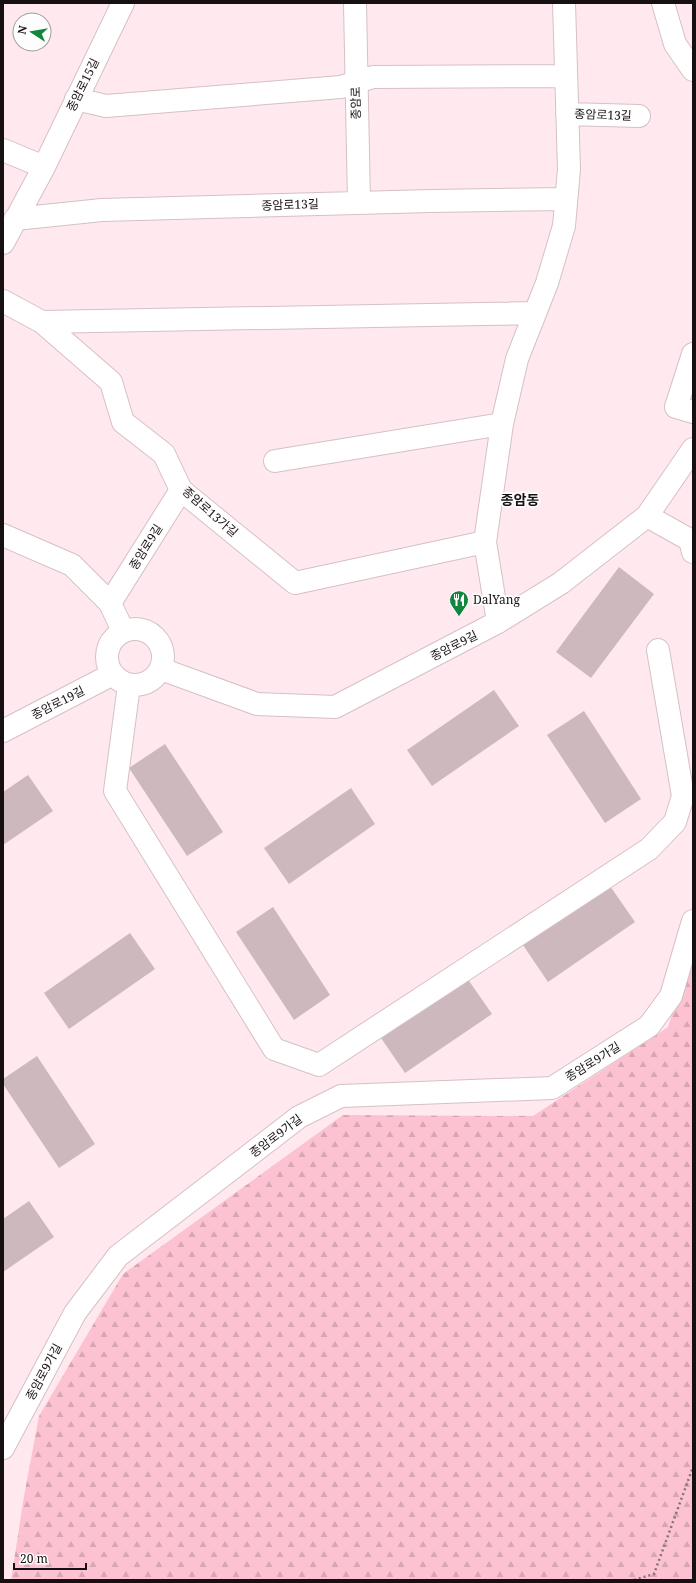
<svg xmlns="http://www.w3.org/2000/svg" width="696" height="1583" viewBox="0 0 696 1583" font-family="'Noto Serif','Noto Sans KR',serif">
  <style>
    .forest { fill: url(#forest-firs) }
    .building { fill: #ccb8bd }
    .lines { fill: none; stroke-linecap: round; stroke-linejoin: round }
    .minor-casing { stroke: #d5c0c6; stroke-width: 24 }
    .path { stroke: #827478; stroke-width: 2.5; stroke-dasharray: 2 3; stroke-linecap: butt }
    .minor { stroke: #fff; stroke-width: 22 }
    .labels { text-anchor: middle; stroke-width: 3.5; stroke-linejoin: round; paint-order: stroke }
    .street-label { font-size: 12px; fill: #171012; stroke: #fdfdfd }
    .poi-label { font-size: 12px; fill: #171012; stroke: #fdfdfd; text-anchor: start }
    .quarter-label { font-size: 14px; font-weight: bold; fill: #171012; stroke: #fdfdfd }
  </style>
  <defs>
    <pattern id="forest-firs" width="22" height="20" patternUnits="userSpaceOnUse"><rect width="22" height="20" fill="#fdc2d2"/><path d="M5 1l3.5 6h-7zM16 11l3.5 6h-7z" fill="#d8a6b3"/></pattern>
  </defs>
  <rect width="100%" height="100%" fill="#ffe9ef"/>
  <path class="forest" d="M693,947V1580H11L24,1496L39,1416L123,1274L343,1115L533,1116L668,1027Z"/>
  <path class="building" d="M619,567L654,594L591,678L556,652Z
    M494,690L519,726L432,786L407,750Z
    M584,711L641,799L605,823L547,735Z
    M165,744L223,832L187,856L129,768Z
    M28,775L53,811L3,845V792Z
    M351,788L375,824L289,884L264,848Z
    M610,886L635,922L548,982L523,945Z
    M273,907L330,995L294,1020L236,932Z
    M130,933L155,969L69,1029L44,993Z
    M467,978L492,1014L405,1073L381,1038Z
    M37,1056L95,1144L59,1168L3,1084V1079Z
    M29,1201L54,1237L3,1272V1219Z"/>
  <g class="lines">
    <g class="minor-casing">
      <path id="minor" d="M355,3L359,203
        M663,3L675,44L693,70
        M76,99L106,106L341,87L373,77L566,76
        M567,114L639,116
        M3,150L44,167
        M15,219L102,210L431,201L566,199
        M3,243L44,167L123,3
        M3,301L42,322L111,382L123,422L164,454L181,490L295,583L485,542
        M42,322L535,313
        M693,354L676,407L693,412
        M275,461L502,424
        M647,516L690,540L693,552
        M3,535L72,565L110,603L123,631
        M110,603L181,490
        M498,622L485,542L502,424L517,359L547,283L564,226L569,169L564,3
        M107 657a28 28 0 1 1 56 0a28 28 0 1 1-56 0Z
        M161,669L257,704L335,707L498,622L561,583L647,516L693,449
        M129,685L115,791L274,1049L319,1065L649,849L675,822L683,796L658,650
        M3,731L113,674
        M3,1448L75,1313L118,1256L299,1117L341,1096L552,1088L649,1026L671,996L693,921"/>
    </g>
    <path class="path" d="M634,1580L654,1574L693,1467"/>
    <use href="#minor" class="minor"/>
  </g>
  <defs>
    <g id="restaurant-pin" transform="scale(1)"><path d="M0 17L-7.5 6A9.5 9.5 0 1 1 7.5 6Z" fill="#12863f" stroke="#fdfdfd"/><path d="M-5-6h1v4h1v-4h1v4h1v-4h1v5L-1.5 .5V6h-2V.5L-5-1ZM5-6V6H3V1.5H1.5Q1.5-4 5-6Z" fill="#fff"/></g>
  </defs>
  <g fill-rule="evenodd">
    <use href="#restaurant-pin" x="459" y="600"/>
  </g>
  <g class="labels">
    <g class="street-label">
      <text transform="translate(83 85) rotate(-64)" y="4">종암로15길</text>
      <text transform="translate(356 103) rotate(-91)" y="4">종암로</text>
      <text transform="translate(603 115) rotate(2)" y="4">종암로13길</text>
      <text transform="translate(290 205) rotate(-2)" y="4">종암로13길</text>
      <text transform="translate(210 512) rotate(41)" y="4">종암로13가길</text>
      <text transform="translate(146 547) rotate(-58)" y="4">종암로9길</text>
      <text transform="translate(454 646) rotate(-27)" y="4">종암로9길</text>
      <text transform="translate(58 703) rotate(-27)" y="4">종암로19길</text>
      <text transform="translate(593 1062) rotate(-32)" y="4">종암로9가길</text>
      <text transform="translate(276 1136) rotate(-37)" y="4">종암로9가길</text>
      <text transform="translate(44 1372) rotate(-62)" y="4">종암로9가길</text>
    </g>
    <g class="poi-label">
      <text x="473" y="604">DalYang</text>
    </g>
    <g class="quarter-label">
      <text x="520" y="505">종암동</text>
    </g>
  </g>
  <rect width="696" height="1583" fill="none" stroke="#171012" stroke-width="8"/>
  <g transform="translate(32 32) rotate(282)"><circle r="19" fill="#fdfdfd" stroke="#a19e9f"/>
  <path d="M0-3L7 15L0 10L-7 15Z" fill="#12863f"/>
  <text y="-6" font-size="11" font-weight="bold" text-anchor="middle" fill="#171012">N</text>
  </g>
  <path d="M14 1563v6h72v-6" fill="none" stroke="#171012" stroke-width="2"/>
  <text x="20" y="1563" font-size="12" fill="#171012" stroke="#fdfdfd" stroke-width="3" paint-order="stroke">20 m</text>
</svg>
